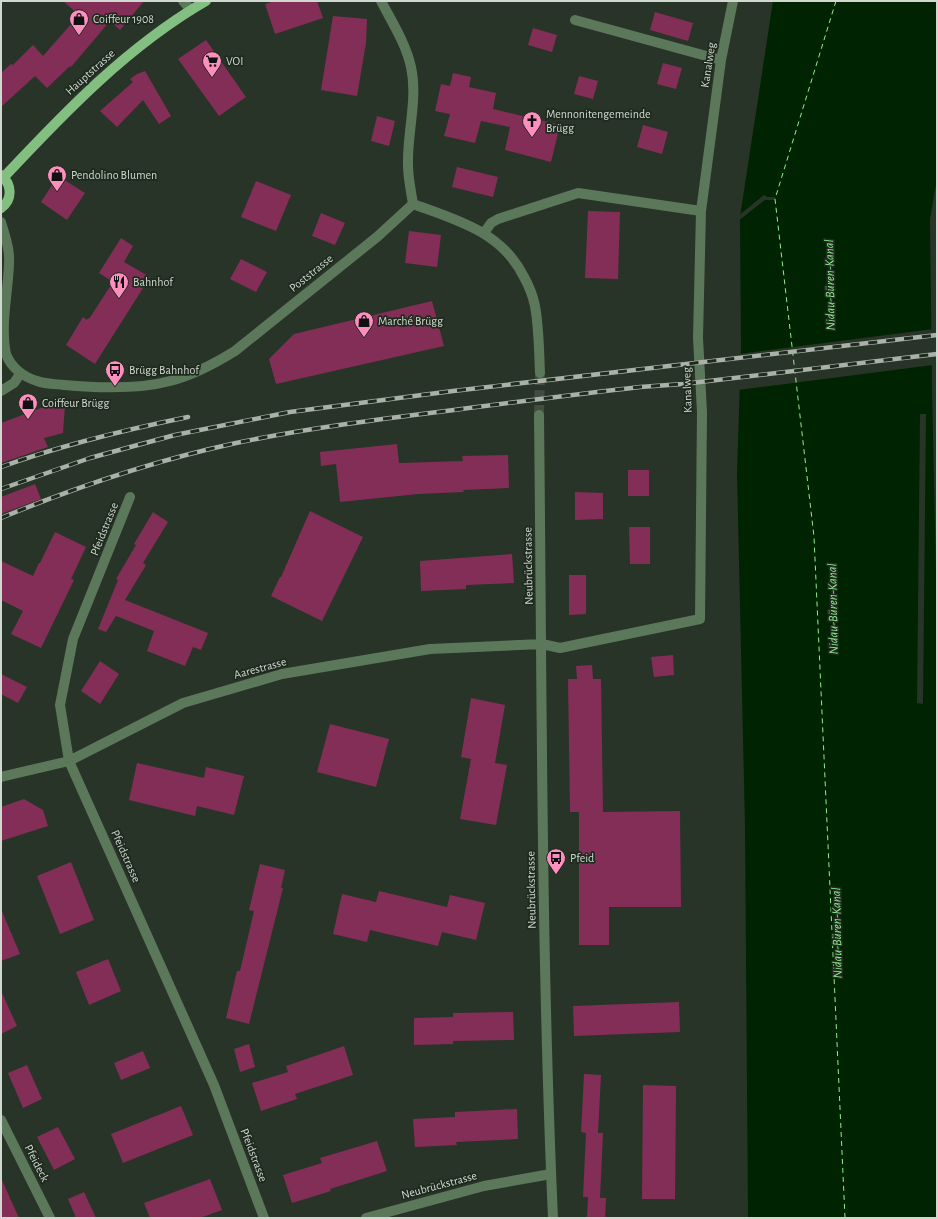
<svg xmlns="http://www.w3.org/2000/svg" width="938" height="1219" viewBox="0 0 938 1219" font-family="'Alegreya Sans',sans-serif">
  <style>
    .water { fill: #002301 }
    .pier { fill: #283427 }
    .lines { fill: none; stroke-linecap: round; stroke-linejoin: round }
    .ferry { stroke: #91ee90; stroke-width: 1; stroke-dasharray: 5 4; stroke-linecap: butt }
    .building { fill: #832e57 }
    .minor-tunnel { stroke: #414d40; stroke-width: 10; stroke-dasharray: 10 5; stroke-linecap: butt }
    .minor { stroke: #5c785a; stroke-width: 10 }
    .major { stroke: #84bf82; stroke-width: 10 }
    .rail-casing { stroke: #a9b1a8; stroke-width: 4.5 }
    .rail { stroke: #1e2a1e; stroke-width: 3; stroke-dasharray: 9; stroke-linecap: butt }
    .labels { text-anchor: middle; stroke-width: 3.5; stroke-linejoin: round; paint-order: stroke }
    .poi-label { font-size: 12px; fill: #d0d8cf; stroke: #1e2a1e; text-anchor: start }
    .street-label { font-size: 12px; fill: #d0d8cf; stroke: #1e2a1e }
    .water-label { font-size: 13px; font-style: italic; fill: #91ee90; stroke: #1e2a1e }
  </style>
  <rect width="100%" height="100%" fill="#283427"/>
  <path class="water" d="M773,1H937V179L930,219L932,389L937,618V1218H748L745,826L737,473L741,349L740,217Z"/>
  <path class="pier" d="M764,195L767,197H775V200H765L738,221V216Z
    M933,329V365L738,390L739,354Z
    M920,414H926L923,704L917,703Z"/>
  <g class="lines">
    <path class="ferry" d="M836,1L775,199L814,537L845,1218"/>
  </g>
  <path class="building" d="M63,1H144L120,30L110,21L71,67L70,66L47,88L35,76L1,107V73L11,64L13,65L33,45L43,56L79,15Z
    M275,1H317L323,18L275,34L265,4Z
    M655,12L693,23L688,41L650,30Z
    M333,16L367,19L366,43L357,96L321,90Z
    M533,28L557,35L552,52L528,45Z
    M206,40L246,97L219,116L178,59Z
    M663,63L682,68L676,89L657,84Z
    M145,71L171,116L159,124L143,100L117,127L100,111L133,82L130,79L137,74Z
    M453,73L471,77L469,87L496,93L493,109L560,125L551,162L505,150L510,127L481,121L475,143L444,136L450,114L435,111L441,84L450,86Z
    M579,76L598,81L593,99L574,94Z
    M377,116L395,121L389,146L371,141Z
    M643,125L668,132L662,154L637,147Z
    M457,167L498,177L493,197L452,187Z
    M58,176L85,193L67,220L41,202Z
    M256,181L291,195L276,231L241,217Z
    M588,211L620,212L618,279L585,278Z
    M321,213L345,223L335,245L312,236Z
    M409,231L441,235L437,267L405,263Z
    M121,238L133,246L124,262L150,277L95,364L66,345L83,317L87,320L88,318L89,319L113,282L99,273Z
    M241,259L267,272L256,292L230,279Z
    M432,301L444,346L276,384L269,359L294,334Z
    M52,404L65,405L63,433L44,438L48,447L1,463V423Z
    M397,444L399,463L463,461L462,456L508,455L509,488L463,490L464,492L418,494L340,502L336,464L321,466L320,452Z
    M628,470H649V496H628Z
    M35,484L41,499L1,514V497Z
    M575,492L603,493V519L575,520Z
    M310,511L363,537L322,621L271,596L280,577H281Z
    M153,512L168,522L143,563L146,565L125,600L208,633L201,650L193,647L185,666L147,651L154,631L116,616L106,632L98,629L118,580L116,579L136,545L134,544Z
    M629,527H650V564H630Z
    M55,532L86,547L71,579L74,580L41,648L11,634L23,611L1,600V561L33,576L39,563H40Z
    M512,554L514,583L466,585V589L421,591L420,561Z
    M569,575H586V614L569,615Z
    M673,655L674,675L654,677L651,657Z
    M100,661L119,674L100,704L81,691Z
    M592,665L593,679H601L603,812L680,811L681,907H609V945H579V812H570L568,679H577L576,666Z
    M1,674L27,687L18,703L1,694Z
    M471,698L505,705L495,763L507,765L496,825L460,819L471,759L461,757Z
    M330,724L389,739L376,787L317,772Z
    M137,763L204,778L206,767L244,776L234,815L197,806L195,816L129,800Z
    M24,799L43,810L48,826L1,841V807Z
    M71,862L94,920L60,934L37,876Z
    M260,864L285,870L281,888H283L249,1024L226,1018L237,971H240L254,911L249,910Z
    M379,891L447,907L450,895L485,903L476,940L442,932L438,946L370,930L367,942L333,934L342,894L376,902Z
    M1,909L20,954L1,961Z
    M108,959L121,991L89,1005L76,972Z
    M1,991L17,1026L1,1034Z
    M679,1002L680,1032L574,1036L573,1006Z
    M513,1012L514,1040L453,1041V1044L414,1045V1018L453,1017V1013Z
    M249,1044L255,1067L240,1072L234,1049Z
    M344,1046L353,1075L295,1094L297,1099L261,1111L252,1083L288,1072L286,1066Z
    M143,1051L150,1068L121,1080L114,1063Z
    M27,1065L42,1099L23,1108L8,1073Z
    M584,1074L601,1075L598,1133H603L600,1198H606L605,1218H587L588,1197H583L586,1133L581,1132Z
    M643,1085L676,1086L675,1199H642Z
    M181,1106L193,1135L123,1163L111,1134Z
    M517,1109L518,1139L456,1142L457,1145L415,1147L413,1119L455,1117V1112Z
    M58,1127L75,1159L54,1170L37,1137Z
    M377,1141L387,1171L330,1189L331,1191L292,1203L283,1175L322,1163L320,1158Z
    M1,1178L19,1218H1Z
    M210,1179L222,1210L200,1218H150L144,1203Z
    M84,1192L96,1218H76L68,1199Z"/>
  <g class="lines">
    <path class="minor-tunnel" d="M539,415L540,373"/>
    <path class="minor" d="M183,1L191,10
      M381,1C392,22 406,44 411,67C418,99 407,133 408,165C408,178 411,191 413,204
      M575,20L721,60
      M413,204C457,220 502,232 524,277C529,286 533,296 535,306C539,328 539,351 540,373
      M1,222C5,236 10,249 9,264C8,293 0,325 6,354C11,368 24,377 37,381C45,384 55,384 64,385C97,388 137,390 170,381C194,375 214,364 235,351L377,237L413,204
      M484,233L491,223L498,219L578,193L701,211
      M1,391L14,383L20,374
      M539,415C542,682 541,950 553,1218
      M130,497L73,639L60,705L69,761L214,1085L264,1218
      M1,777L69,761L183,703L282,674L430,649L542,644L560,648L700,619L702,412L698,338L701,211L721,60L733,1
      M1,1120L50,1218
      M366,1218L484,1186L551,1174"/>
    <path class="major" d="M1,175C12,184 13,200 1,208
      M4,177C65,112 128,46 206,1"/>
    <g class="rail-casing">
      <path id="rail" d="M1,467C62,445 124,430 188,417
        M1,489L90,458L134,446L175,435L290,412L453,391L937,335
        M1,518C76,487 157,460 236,443C308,428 381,419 454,410C516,402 578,394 640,387L683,384L937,354"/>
    </g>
    <use href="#rail" class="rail"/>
  </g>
  <defs>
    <g id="shop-pin" transform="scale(1)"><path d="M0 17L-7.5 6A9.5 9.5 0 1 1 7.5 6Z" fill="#fd8ebe" stroke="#1e2a1e"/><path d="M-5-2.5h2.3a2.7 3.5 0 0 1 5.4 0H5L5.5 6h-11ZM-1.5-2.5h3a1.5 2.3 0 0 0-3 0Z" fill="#111"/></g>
    <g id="supermarket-pin" transform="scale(1)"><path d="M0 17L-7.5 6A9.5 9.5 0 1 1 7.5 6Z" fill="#fd8ebe" stroke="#1e2a1e"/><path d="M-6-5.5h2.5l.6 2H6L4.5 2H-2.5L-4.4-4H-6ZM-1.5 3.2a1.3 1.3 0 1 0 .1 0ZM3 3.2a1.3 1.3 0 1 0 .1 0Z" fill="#111"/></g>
    <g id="church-pin" transform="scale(1)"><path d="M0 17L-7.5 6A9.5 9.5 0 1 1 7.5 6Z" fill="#fd8ebe" stroke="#1e2a1e"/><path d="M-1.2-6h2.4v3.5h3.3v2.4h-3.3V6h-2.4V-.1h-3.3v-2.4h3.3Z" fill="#111"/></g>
    <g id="restaurant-pin" transform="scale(1)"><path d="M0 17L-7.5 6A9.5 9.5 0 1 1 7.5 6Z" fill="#fd8ebe" stroke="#1e2a1e"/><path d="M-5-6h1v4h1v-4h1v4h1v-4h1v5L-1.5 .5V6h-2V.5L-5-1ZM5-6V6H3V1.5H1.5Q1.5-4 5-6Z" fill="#111"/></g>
    <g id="bus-pin" transform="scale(1)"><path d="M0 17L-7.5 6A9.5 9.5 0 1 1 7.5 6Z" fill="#fd8ebe" stroke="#1e2a1e"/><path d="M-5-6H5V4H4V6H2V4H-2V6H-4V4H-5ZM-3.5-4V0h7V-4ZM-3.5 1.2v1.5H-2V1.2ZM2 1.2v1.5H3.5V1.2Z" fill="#111"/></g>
  </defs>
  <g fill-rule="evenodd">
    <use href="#shop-pin" x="79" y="19"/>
    <use href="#supermarket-pin" x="212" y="61"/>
    <use href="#church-pin" x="532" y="121"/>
    <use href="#shop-pin" x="57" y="175"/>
    <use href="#restaurant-pin" x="119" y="282"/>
    <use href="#shop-pin" x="364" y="321"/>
    <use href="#bus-pin" x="115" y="370"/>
    <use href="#shop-pin" x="28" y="403"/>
    <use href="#bus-pin" x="556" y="858"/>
  </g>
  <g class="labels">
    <g class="poi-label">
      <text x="93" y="23">Coiffeur 1908</text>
      <text x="226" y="65">VOI</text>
      <text x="546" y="118">Mennonitengemeinde<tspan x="546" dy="14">Brügg</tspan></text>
      <text x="71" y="179">Pendolino Blumen</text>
      <text x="133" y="286">Bahnhof</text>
      <text x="378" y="325">Marché Brügg</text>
      <text x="129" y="374">Brügg Bahnhof</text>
      <text x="42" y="407">Coiffeur Brügg</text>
      <text x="570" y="862">Pfeid</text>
    </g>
    <g class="street-label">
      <text transform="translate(708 65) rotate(-81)" y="4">Kanalweg</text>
      <text transform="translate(90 72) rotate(-42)" y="4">Hauptstrasse</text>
      <text transform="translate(311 273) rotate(-39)" y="4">Poststrasse</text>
      <text transform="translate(687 390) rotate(-92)" y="4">Kanalweg</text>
      <text transform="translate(104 529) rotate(-68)" y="4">Pfeidstrasse</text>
      <text transform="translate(528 566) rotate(-91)" y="4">Neubrückstrasse</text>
      <text transform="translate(260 668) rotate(-15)" y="4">Aarestrasse</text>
      <text transform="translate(126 856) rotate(66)" y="4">Pfeidstrasse</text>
      <text transform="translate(531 890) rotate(-91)" y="4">Neubrückstrasse</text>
      <text transform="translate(254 1155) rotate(69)" y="4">Pfeidstrasse</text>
      <text transform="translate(37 1163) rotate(63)" y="4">Pfeideck</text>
      <text transform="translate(439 1185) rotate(-15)" y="4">Neubrückstrasse</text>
    </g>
    <g class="water-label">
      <text transform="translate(829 285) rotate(-91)" y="5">Nidau-Büren-Kanal</text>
      <text transform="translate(832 609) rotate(-91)" y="5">Nidau-Büren-Kanal</text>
      <text transform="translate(836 933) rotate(-91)" y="5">Nidau-Büren-Kanal</text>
    </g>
  </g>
  <rect width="938" height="1219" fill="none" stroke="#d0d8cf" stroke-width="4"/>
</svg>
